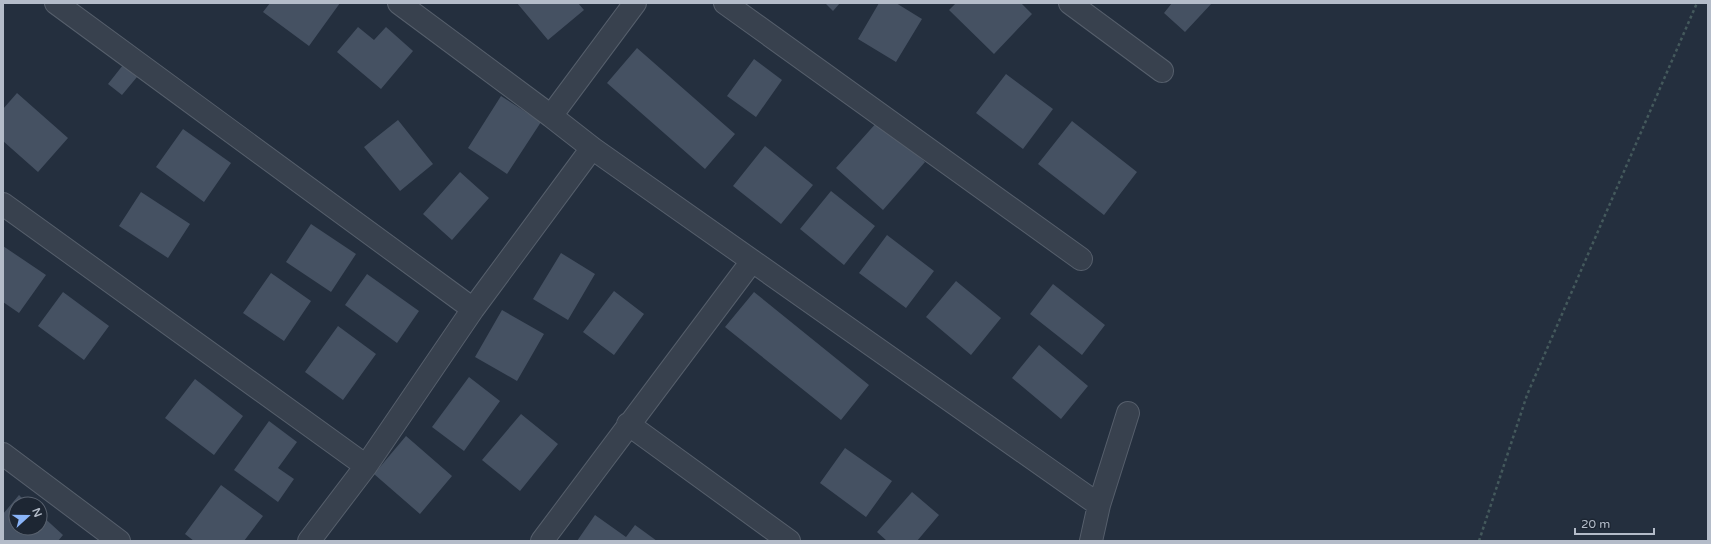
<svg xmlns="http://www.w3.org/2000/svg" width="1711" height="544" viewBox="0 0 1711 544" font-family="'Varela Round',sans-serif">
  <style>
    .building { fill: #455162 }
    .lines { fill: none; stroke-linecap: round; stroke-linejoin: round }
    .minor-casing { stroke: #565f6c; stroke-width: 24 }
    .path { stroke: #44595c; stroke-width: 2.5; stroke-dasharray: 3 3; stroke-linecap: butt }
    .minor { stroke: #38414e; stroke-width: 22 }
  </style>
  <rect width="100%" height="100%" fill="#242f3e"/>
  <path class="building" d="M270,3H340L309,46L263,12Z
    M517,3H578L584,10L548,40Z
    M825,3H840L833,11Z
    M879,3H896L922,19L896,62L858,39Z
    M956,3H1021L1032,14L994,54L949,10Z
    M1172,3H1212L1185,32L1164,13Z
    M358,27L374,40L386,27L413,51L381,89L337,52Z
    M637,48L735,134L705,169L607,83Z
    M754,59L782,80L756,117L727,96Z
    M123,65L137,77L122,95L108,84Z
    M1006,74L1053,109L1023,149L976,113Z
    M17,93L68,138L38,172L3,141V109Z
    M501,96L541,122L507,174L468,148Z
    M398,120L433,164L400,191L364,147Z
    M878,121L925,162L883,210L836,168Z
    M1072,121L1137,172L1104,215L1038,164Z
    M183,129L231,163L204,202L156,167Z
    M765,146L813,185L781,224L733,186Z
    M460,172L489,198L452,240L423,214Z
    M831,191L875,226L844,265L800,229Z
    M141,192L190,224L168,258L119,226Z
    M311,224L356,254L331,292L286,262Z
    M887,235L934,271L906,308L859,273Z
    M3,246L46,275L19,313L3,302Z
    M561,253L595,274L568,320L533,299Z
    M271,273L311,301L284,341L243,313Z
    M367,274L419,311L397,343L345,305Z
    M956,281L1001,318L971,355L926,317Z
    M1053,284L1105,325L1082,355L1030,314Z
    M614,291L644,314L614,355L583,332Z
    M63,292L109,326L84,360L38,326Z
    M754,292L869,385L841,420L725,327Z
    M502,310L544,334L517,381L475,357Z
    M338,326L376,354L343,400L305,372Z
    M1039,345L1088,386L1061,419L1012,378Z
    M469,377L500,401L464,451L432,427Z
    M195,379L243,416L214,455L165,418Z
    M521,414L558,444L520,491L482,460Z
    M269,421L297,442L278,468L294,479L278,502L234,470Z
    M406,436L452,476L420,514L374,474Z
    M845,448L892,481L866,517L820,483Z
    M221,485L263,516L244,541H194L185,534Z
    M912,492L939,515L917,541H887L877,532Z
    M19,495L28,504H16V528H40V514L63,535L58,541H3V514Z
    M595,515L626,537L635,525L657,541H577Z"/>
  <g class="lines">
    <g class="minor-casing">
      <path id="minor" d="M56,3L473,309
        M399,3L551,116L592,148L1099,505
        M725,3L1081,259
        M1070,3L1162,71
        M551,116L635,3
        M3,204L366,466
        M628,424L789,541
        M3,454L119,541
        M309,541L366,466L473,309L592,148
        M542,541L752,261
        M1091,541L1099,505L1128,413"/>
    </g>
    <path class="path" d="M1479,541L1527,395L1697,3"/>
    <use href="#minor" class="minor"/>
  </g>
  <rect width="1711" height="544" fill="none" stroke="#b4bcc9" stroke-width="8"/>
  <g transform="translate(28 516) rotate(69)"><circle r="19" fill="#1d2633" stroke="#59626f"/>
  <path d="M0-3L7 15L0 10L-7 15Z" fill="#8ab4f8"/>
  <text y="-6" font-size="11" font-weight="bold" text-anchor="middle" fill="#b4bcc9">N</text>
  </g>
  <path d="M1575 528v6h79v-6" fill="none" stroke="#b4bcc9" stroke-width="2"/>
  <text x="1581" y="528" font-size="12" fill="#b4bcc9" stroke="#1d2633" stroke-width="3" paint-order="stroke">20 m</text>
</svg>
